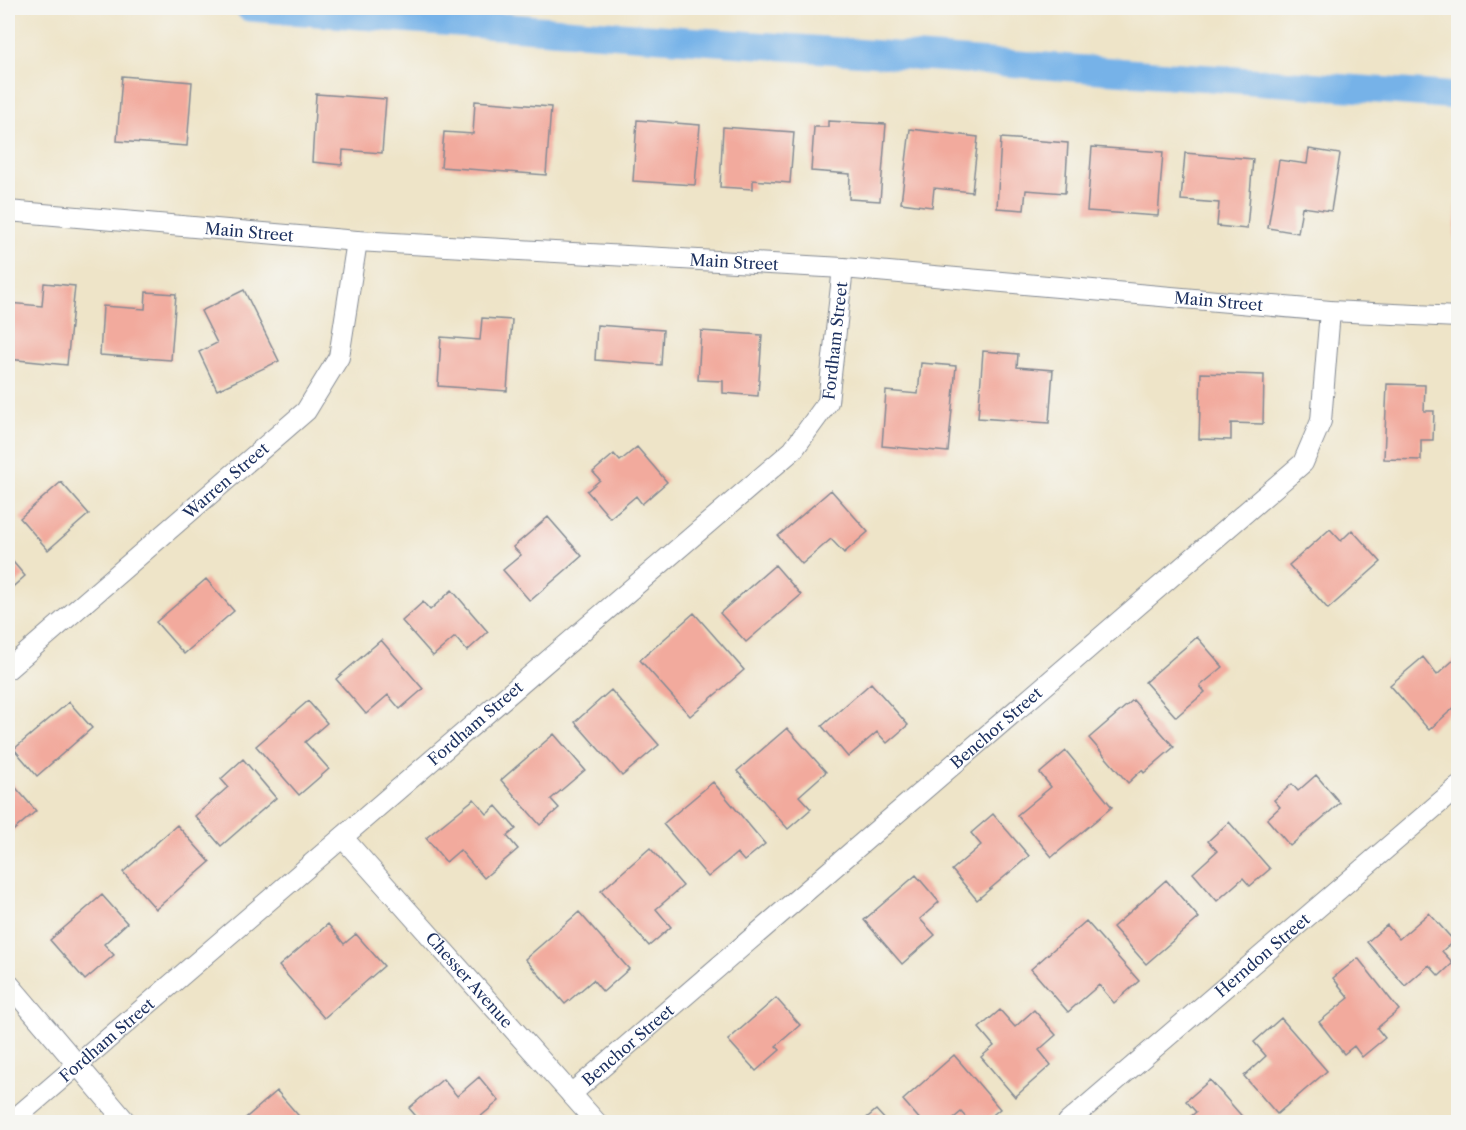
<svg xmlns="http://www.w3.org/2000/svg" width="1466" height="1130" viewBox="0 0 1466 1130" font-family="'Libre Caslon Text',serif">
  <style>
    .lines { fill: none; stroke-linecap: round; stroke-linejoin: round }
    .canal { stroke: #76b2e8; stroke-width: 27 }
    .building { fill: #f2aa9d }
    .street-casing { stroke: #848a93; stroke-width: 22 }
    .street { stroke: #fff; stroke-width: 20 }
    .labels { text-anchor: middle; stroke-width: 4.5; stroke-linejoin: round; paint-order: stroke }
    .street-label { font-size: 16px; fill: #1b2f5e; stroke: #f6f6f2 }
  </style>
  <rect width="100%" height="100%" fill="#f6f6f2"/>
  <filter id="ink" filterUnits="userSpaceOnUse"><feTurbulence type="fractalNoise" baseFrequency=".0167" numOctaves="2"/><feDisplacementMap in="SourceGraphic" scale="12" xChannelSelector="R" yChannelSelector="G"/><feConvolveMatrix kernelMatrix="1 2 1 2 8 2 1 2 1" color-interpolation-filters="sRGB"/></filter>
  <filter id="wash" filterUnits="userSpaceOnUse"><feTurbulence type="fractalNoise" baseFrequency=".008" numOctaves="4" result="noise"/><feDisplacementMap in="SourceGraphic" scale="24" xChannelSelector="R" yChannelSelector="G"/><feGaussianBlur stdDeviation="1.35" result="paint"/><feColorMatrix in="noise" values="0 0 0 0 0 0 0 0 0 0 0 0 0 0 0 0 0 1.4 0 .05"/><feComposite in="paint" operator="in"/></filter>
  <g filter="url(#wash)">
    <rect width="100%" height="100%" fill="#eee4c8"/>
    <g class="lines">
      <path class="canal" d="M249,8L1458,96"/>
    </g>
    <g id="blocks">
      <path class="building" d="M122,76L192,82L187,146L117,141Z
        M316,94L386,99L382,153L343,150L342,165L312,162Z
        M475,101L551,107L546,175L441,167L444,132L473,134Z
        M637,120L700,125L695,185L633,181Z
        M828,121L886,124L880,201L849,199L850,174L811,171L814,127H828Z
        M723,127L794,132L790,183L753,180V189L720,187Z
        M910,129L978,137L972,192L934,188L932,207L901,203Z
        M1001,138L1068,143L1065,193L1026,190L1024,210L997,208Z
        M1092,147L1163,152L1158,216L1087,211Z
        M1309,149L1340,154L1331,211L1302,207L1298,233L1268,228L1279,160L1307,164Z
        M1185,153L1253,159L1247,229L1217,226L1219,203L1181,200Z
        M1457,200H1458V243L1454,242Z
        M44,283L75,286L67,365L8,359V303L42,306Z
        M244,290L279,361L217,390L199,352L217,343L201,311Z
        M146,292L176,294L171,360L100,355L103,306L145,309Z
        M482,318L512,320L507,391L438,386L441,337L480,340Z
        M597,325L663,330L661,365L595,360Z
        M701,331L762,335L758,396L723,393V381L698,380Z
        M983,351L1018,354L1017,367L1053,370L1049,423L978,418Z
        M921,363L956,366L948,452L882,446L886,391L918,394Z
        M1201,373L1264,375L1263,424L1231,423V440L1199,439Z
        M1387,384L1425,385L1424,411H1434L1433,440H1421V460L1384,459Z
        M637,447L667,482L642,504L636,496L610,518L587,491L600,480L593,472L614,454L620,461Z
        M61,482L89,514L48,550L20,518Z
        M831,490L868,532L844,553L831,539L802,564L778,536Z
        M548,517L582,556L530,601L503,570L521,555L513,547Z
        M1330,529L1341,541L1352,530L1381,562L1328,609L1289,565Z
        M8,556L25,576L8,591Z
        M775,565L801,595L746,642L720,613Z
        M206,579L234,611L184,654L156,622Z
        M452,590L488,632L467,651L455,637L433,656L402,621L423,602L430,610Z
        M694,613L744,670L690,716L640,660Z
        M1197,637L1223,667L1200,686L1205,692L1176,717L1145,682Z
        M381,640L423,689L400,709L388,695L366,714L336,679Z
        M1458,656V704L1429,730L1390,685L1423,657L1437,675Z
        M871,683L908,725L887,743L877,732L848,757L822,726Z
        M611,690L659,745L622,776L575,722Z
        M1133,700L1174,747L1144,773L1142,770L1128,783L1089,738Z
        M308,701L327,723L305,742L329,769L299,795L256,746Z
        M69,702L92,728L37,776L14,749Z
        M787,728L826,772L799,796L811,809L788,829L737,771Z
        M554,734L585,770L551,799L559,808L540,825L501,780Z
        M1066,751L1112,807L1052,857L1017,815L1051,787L1040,773Z
        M243,759L276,798L221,846L195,816L228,787L221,779Z
        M1316,775L1340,803L1290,846L1267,819L1280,807L1274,800L1292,784L1298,791Z
        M11,782L36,811L8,835V785Z
        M713,782L765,844L744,861L737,853L708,877L663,824Z
        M474,799L487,814L496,806L516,829L507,836L518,849L484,878L460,850L446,862L426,838Z
        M993,814L1029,856L977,900L952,870L981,845L971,833Z
        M1229,822L1270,869L1250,886L1243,878L1217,901L1193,873L1217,851L1208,841Z
        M177,825L210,862L156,909L123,872Z
        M650,848L683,886L656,909L671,927L649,946L601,891Z
        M916,875L939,902L920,919L935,935L902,964L864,920Z
        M1166,880L1199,918L1146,964L1113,927Z
        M102,895L127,923L104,944L114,955L85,980L50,940Z
        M579,912L629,969L603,992L593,980L565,1004L525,959Z
        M1429,913L1454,941L1442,951L1453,963L1439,976L1429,965L1405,986L1367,942L1387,925L1399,939Z
        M1086,921L1139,981L1114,1003L1099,985L1068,1012L1031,969Z
        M328,924L344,944L356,934L384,966L324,1018L279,966Z
        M1358,958L1399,1010L1377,1028L1385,1038L1362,1057L1354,1046L1344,1054L1319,1022L1349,998L1333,978Z
        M776,998L800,1025L776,1046L780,1050L756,1071L728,1040Z
        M1000,1010L1015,1027L1034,1010L1056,1035L1039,1050L1051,1065L1015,1097L981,1057L994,1046L979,1028Z
        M1281,1018L1327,1071L1277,1114L1244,1076L1266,1056L1254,1042Z
        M954,1055L1000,1109L984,1122H970L961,1112L949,1122H922L903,1100Z
        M479,1077L499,1101L474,1122H421L409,1108L443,1079L457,1096Z
        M1210,1080L1247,1122H1184L1196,1112L1186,1101Z
        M277,1091L304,1122H241Z
        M876,1110L887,1122H862Z"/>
    </g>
  </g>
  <g filter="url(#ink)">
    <use href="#blocks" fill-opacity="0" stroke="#848a93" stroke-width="1.5"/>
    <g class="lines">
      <g class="street-casing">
        <g id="street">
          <path id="s1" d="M8,211L357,241L843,268L1330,311L1458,317"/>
          <path id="s2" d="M8,669L306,411L339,357L357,241"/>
          <path id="s3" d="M343,838L596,1122"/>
          <path d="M8,983L126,1122"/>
          <path id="s4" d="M571,1094L1303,463L1321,421L1330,311"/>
          <path id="s5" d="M11,1122L793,450L828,402L843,268"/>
          <path id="s6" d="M1068,1122L1458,787"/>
        </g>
      </g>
      <use href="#street" class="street"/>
    </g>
  </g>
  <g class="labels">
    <g class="street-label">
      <text dy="6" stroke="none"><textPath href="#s1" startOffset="242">Main Street</textPath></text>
      <text dy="6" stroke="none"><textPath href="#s1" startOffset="728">Main Street</textPath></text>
      <text dy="6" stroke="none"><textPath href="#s1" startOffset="1214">Main Street</textPath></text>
      <text dy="6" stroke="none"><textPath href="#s5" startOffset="1152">Fordham Street</textPath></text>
      <text dy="6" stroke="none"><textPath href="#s2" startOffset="288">Warren Street</textPath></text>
      <text dy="6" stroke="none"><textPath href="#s5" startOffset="612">Fordham Street</textPath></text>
      <text dy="6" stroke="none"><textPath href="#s4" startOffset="561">Benchor Street</textPath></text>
      <text dy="6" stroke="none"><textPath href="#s6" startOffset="256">Herndon Street</textPath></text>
      <text dy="6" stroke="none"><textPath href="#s3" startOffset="190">Chesser Avenue</textPath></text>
      <text dy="6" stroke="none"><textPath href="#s5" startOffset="126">Fordham Street</textPath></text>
      <text dy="6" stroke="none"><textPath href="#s4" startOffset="75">Benchor Street</textPath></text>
    </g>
  </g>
  <rect width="1466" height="1130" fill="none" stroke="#f6f6f2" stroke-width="30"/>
</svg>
